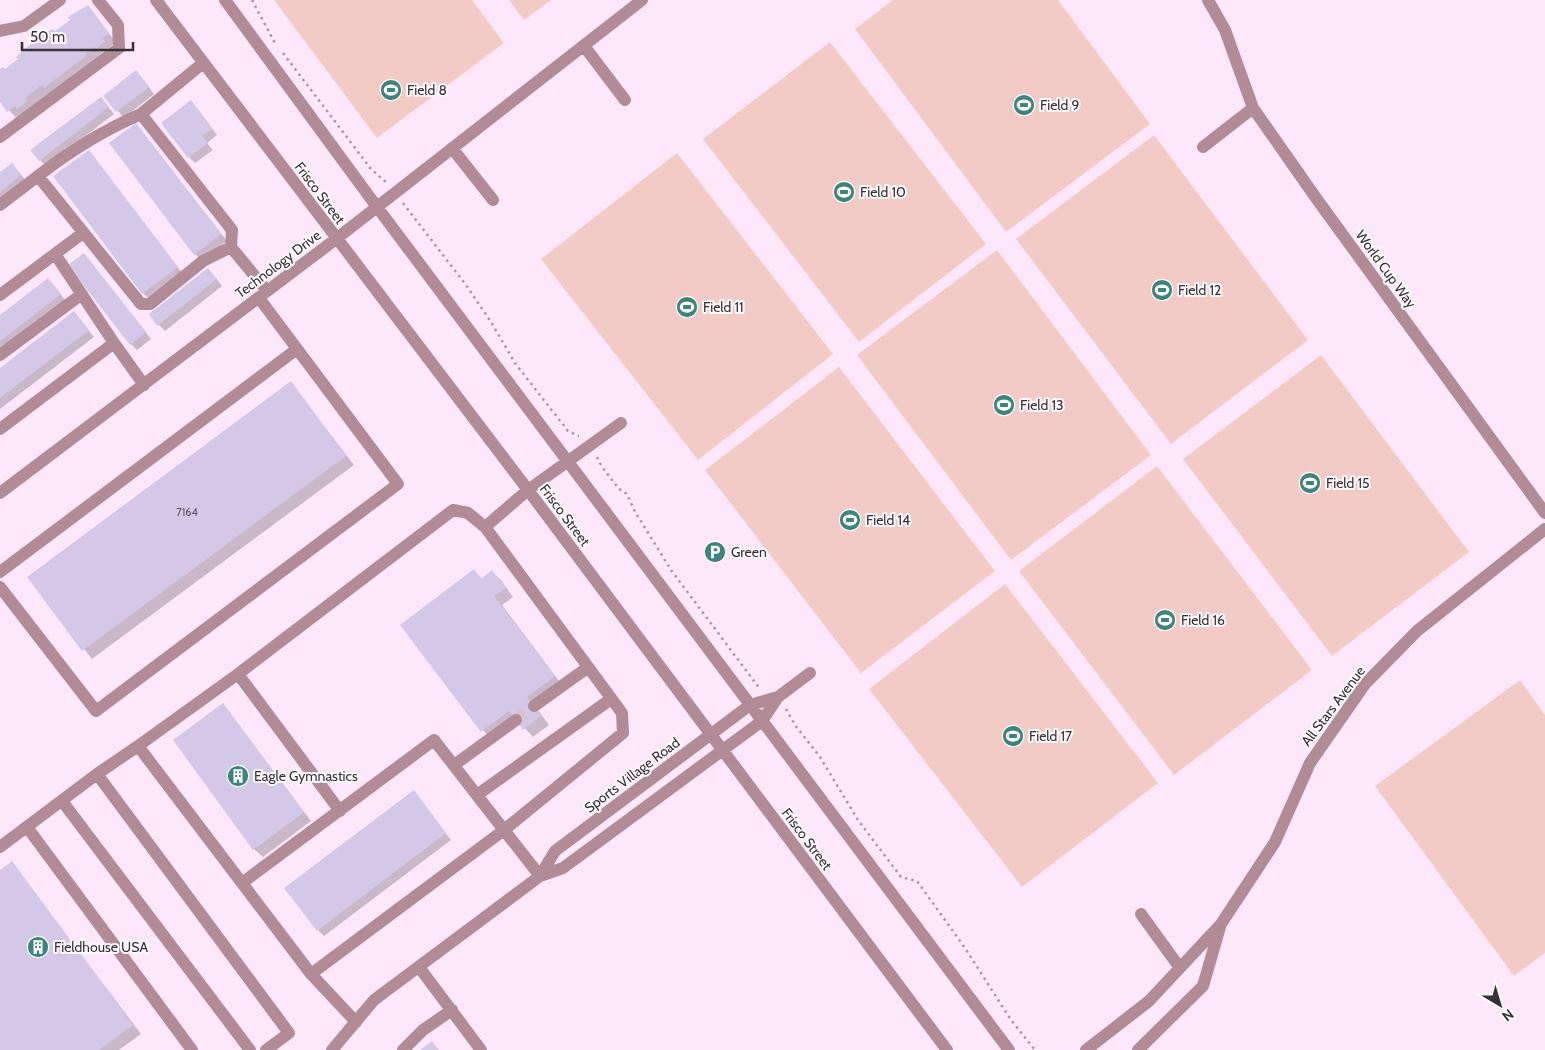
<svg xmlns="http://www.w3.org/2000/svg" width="1545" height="1050" viewBox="0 0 1545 1050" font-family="Cabin,sans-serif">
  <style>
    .green { fill: #f3cbc6 }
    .shadow { fill: #0003 }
    .building { fill: #d3c8e8 }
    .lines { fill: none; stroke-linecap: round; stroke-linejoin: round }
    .minor-tunnel { stroke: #d5c3d3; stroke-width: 12; stroke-dasharray: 12 6; stroke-linecap: butt }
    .path { stroke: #a799a6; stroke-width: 2.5; stroke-dasharray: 2.5 4; stroke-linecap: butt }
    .minor { stroke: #b18c97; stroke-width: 12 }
    .labels { text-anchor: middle; stroke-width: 4; stroke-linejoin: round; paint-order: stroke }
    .number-label { font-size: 11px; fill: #5e5663 }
    .poi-label { font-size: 14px; fill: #373037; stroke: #fffbfe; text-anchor: start }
    .street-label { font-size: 14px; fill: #373037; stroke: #fffbfe }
  </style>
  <rect width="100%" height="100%" fill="#fce8fa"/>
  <path class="green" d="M274,0H472L504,43L377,138Z
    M509,0H551L524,20Z
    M893,0H1058L1150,124L1006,232L855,29Z
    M830,42L986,244L859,342L703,139Z
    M1154,135L1308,340L1171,444L1016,239Z
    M677,153L833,354L698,460L541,259Z
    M997,250L1151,455L1011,560L857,355Z
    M1321,355L1469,552L1332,656L1183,459Z
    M839,367L995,571L861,673L705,470Z
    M1157,466L1312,670L1174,775L1019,571Z
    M1005,584L1158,783L1022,887L869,689Z
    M1520,680L1545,715V953L1514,976L1375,786Z"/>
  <path class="shadow" d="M87,7L116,42L17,119L0,100V70L5,71Z
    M142,78L154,94L124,118L105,96Z
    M107,105L114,114L46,166L40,160Z
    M197,108L217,135L207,143L213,150L195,163L189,157Z
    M136,124L227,241L201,260L195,254Z
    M89,151L183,274L149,299L143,293Z
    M18,171L27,182L0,203V174Z
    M84,254L151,339L137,350L131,344Z
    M214,276L222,286L165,331L150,315Z
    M48,279L66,301L0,352V316Z
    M80,319L94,337L0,409V369Z
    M291,383L354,465L92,659L28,577Z
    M474,571L482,579L492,572L501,580L513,597L502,605L562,685L535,706L549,725L533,737L517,720L491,740L402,626Z
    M223,705L311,821L263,857L254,849Z
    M414,792L451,840L324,936L318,930Z
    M12,863L141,1034L119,1050H0V872Z"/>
  <path class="building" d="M88,5L109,33L103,38L105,41L96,49L94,47L85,53L87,55L44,88L42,85L25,98L28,101L17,109L15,106L7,112L0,102V69L3,67L5,69L18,59L16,57L26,48L45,33L53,29L55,31L70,20L68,17Z
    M136,70L149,87L116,112L103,96Z
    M101,97L109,107L39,161L30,150Z
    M191,100L212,129L202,136L208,143L188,158L161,123Z
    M136,123L221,234L194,255L109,143Z
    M89,150L178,267L142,294L53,176Z
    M12,163L21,175L0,192V172Z
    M84,253L146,332L130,345L68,265Z
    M208,268L217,279L157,326L149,314Z
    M48,278L61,294L0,341V315Z
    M74,311L89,330L0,398V368Z
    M291,381L346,456L82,651L27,577Z
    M474,569L481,579L492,570L506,588L494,596L555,676L527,697L541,716L523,730L509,711L481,732L400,625Z
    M223,703L304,812L253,850L173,740Z
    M414,790L446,833L317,931L284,888Z
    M12,861L133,1025L99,1050H0V870Z
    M432,1041L439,1050H420Z"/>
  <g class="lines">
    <path class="minor-tunnel" d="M516,720L534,706"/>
    <path class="path" d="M252,0L276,45
      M283,53L371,169L387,183
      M403,203L466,285L491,322L515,363L568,431L579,436
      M597,457L602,467L619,489L627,494L634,510L671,570L760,689
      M786,709L795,725L820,757L858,820L901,877L917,881L965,948L1011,1020L1035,1050"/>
    <path class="minor" d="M156,0L528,490L947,1050
      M225,0L377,207L1009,1050
      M1208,0L1225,30L1253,108L1316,198L1545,513
      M0,31L24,26L60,0
      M584,46L625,100
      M203,63L141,114L232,230L231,247L267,291
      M141,114C104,130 70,151 38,176L141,304H150L203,261L231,247
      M0,137L119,48L118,25L98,0
      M1203,147L1253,108
      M452,148L493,200
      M0,205L38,176
      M55,254L114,343
      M0,295L83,233
      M0,355L82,294
      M0,429L114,343L144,385
      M0,493L336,239L642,0
      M0,572L297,349
      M0,587L96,711L398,484L259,298
      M238,674L453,510L468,513L485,527L528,490L621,423
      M534,706L587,668
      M138,746L238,674L340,811
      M454,765L516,720
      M97,774L138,746L311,974L356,1022
      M477,795L611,699
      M62,801L250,1050
      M27,827L192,1050
      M0,847L97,774L289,1033L266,1050
      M540,876L555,851L750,705L778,697
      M242,883L434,740L504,830L623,733L622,713L485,527
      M1141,914L1180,968
      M419,967L481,1050
      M311,974L504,830L540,876
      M332,1050L374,1000L540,876L563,868L762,721L778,697L810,673
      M403,1050L423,1030L452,1010
      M1086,1050L1149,1001L1221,924L1275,842L1310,763L1365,684L1417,631L1545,529
      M1138,1050L1203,986L1220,927"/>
  </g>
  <defs>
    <g id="stadium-disc" transform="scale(1.125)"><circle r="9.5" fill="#3e847c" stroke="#fffbfe"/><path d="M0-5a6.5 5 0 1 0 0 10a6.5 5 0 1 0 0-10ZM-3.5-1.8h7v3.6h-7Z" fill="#fff"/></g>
    <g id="parking-disc" transform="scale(1.125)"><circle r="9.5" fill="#3e847c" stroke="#fffbfe"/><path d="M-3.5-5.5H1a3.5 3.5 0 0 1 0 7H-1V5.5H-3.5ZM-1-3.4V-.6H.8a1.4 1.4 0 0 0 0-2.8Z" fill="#fff"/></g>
    <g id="building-disc" transform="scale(1.125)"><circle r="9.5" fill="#3e847c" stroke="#fffbfe"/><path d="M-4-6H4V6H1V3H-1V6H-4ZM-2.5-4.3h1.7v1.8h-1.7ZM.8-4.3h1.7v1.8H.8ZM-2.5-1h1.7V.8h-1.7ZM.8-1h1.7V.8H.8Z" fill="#fff"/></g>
  </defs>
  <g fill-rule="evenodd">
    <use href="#stadium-disc" x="391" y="90"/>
    <use href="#stadium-disc" x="1024" y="105"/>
    <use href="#stadium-disc" x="844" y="192"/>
    <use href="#stadium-disc" x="1162" y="290"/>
    <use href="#stadium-disc" x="687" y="307"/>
    <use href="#stadium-disc" x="1004" y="405"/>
    <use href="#stadium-disc" x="1310" y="483"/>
    <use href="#stadium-disc" x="850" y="520"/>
    <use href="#parking-disc" x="715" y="552"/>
    <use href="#stadium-disc" x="1165" y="620"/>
    <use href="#stadium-disc" x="1013" y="736"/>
    <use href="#building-disc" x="238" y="776"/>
    <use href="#building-disc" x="38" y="947"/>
  </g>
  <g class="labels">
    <g class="number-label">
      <text x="187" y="516">7164</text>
    </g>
    <g class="poi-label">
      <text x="407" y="95">Field 8</text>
      <text x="1040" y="110">Field 9</text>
      <text x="860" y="197">Field 10</text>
      <text x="1178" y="295">Field 12</text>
      <text x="703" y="312">Field 11</text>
      <text x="1020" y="410">Field 13</text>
      <text x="1326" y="488">Field 15</text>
      <text x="866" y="525">Field 14</text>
      <text x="731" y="557">Green</text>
      <text x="1181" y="625">Field 16</text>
      <text x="1029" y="741">Field 17</text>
      <text x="254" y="781">Eagle Gymnastics</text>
      <text x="54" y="952">Fieldhouse USA</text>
    </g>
    <g class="street-label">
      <text transform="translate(320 193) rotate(53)" y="5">Frisco Street</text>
      <text transform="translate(278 264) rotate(-37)" y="5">Technology Drive</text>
      <text transform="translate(1386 269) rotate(54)" y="5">World Cup Way</text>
      <text transform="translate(565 515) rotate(53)" y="5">Frisco Street</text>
      <text transform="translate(1333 706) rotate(-53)" y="5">All Stars Avenue</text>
      <text transform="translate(632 775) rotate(-37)" y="5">Sports Village Road</text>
      <text transform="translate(807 839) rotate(53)" y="5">Frisco Street</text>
    </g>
  </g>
  <g transform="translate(1500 1005) rotate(142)" stroke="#fffbfe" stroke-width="4" paint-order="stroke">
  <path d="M0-4L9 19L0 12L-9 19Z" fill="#373037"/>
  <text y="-8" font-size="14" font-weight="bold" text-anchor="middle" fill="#373037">N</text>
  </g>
  <path d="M22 42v8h111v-8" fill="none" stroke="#373037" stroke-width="2.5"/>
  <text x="30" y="42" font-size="15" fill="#373037" stroke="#fffbfe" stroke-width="4" paint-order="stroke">50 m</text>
</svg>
